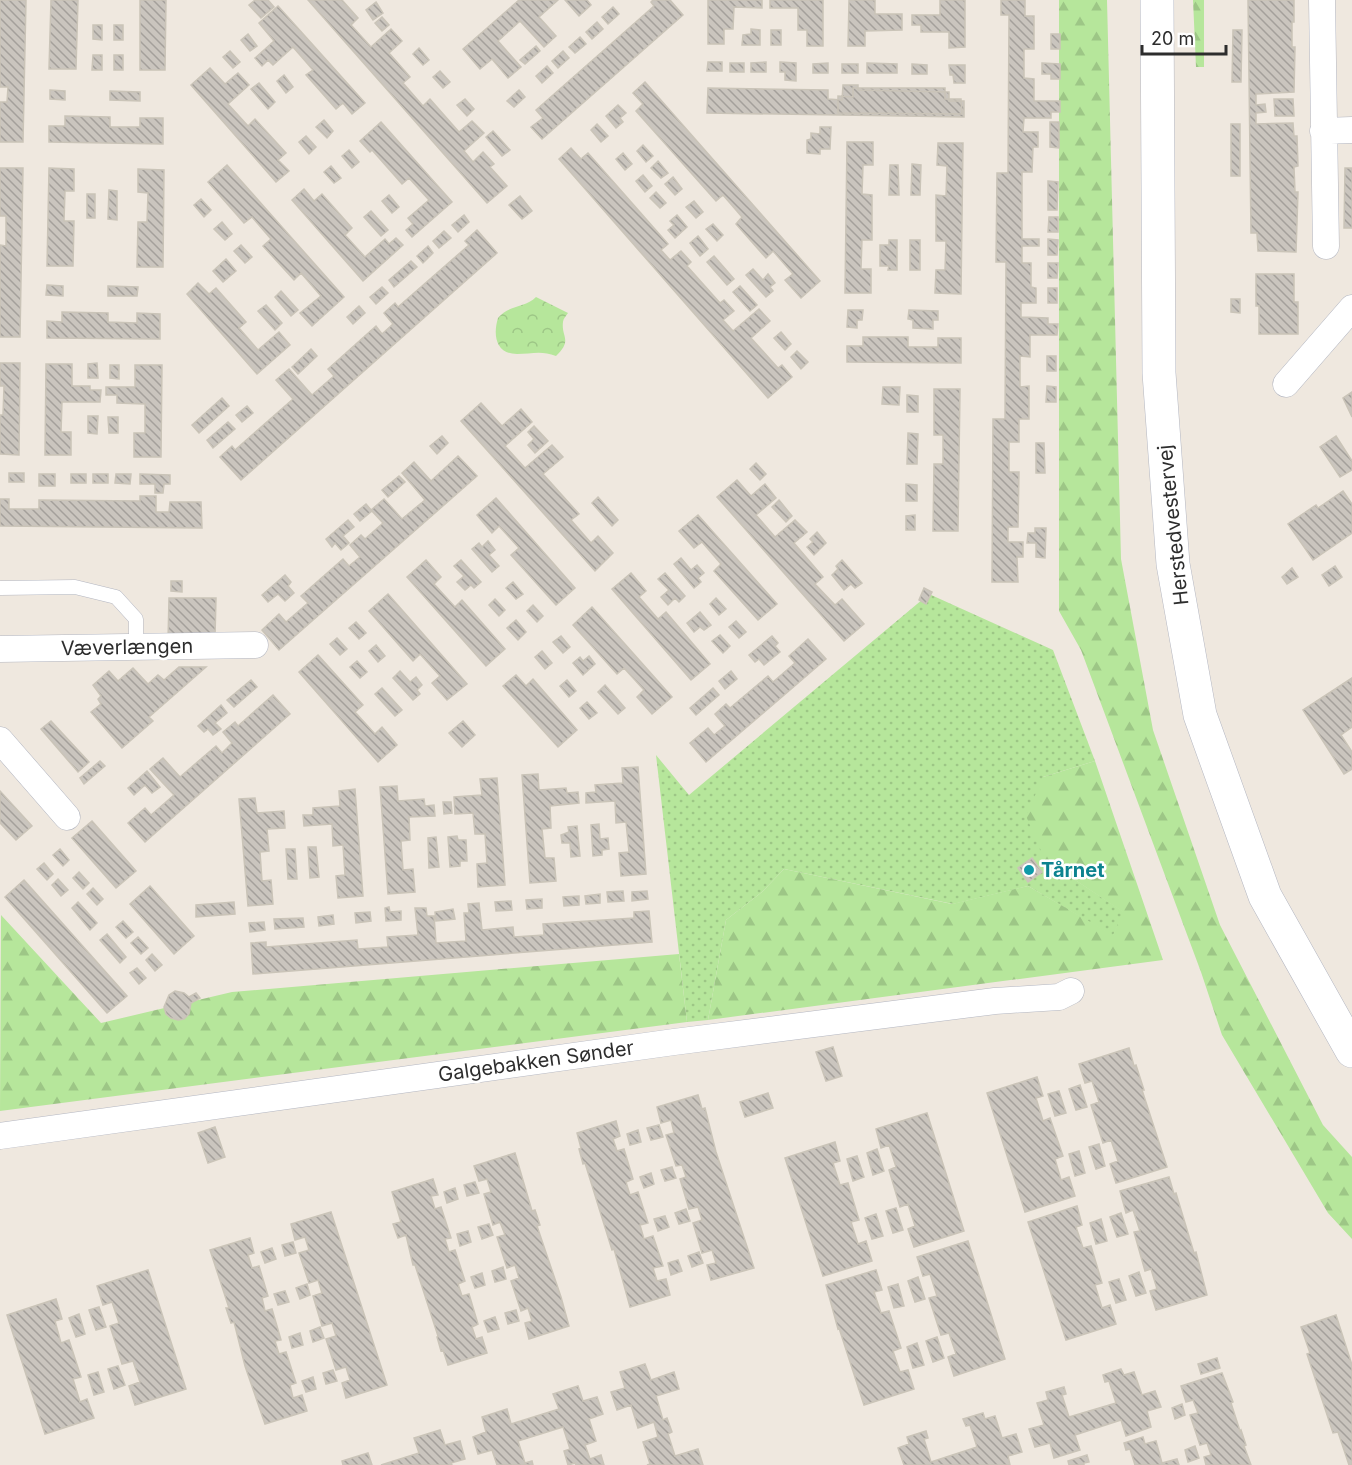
<svg xmlns="http://www.w3.org/2000/svg" width="1352" height="1465" viewBox="0 0 1352 1465" font-family="Inter,sans-serif">
  <style>
    .grass { fill: url(#grass-dots) }
    .forest { fill: url(#forest-firs) }
    .park { fill: url(#park-crowns) }
    .building { fill: url(#building-back-hatch); stroke: #cac4b8; stroke-width: 1.5 }
    .lines { fill: none; stroke-linecap: round; stroke-linejoin: round }
    .service-casing { stroke: #b3b6c1; stroke-width: 15 }
    .minor-casing { stroke: #b3b6c1; stroke-width: 27 }
    .tertiary-casing { stroke: #b3b6c1; stroke-width: 34 }
    .service { stroke: #fff; stroke-width: 14 }
    .minor { stroke: #fff; stroke-width: 26 }
    .tertiary { stroke: #fff; stroke-width: 33 }
    .culture-dot { fill: #0f9aa8; stroke: #fff; stroke-width: 2 }
    .labels { text-anchor: middle; stroke-width: 5; stroke-linejoin: round; paint-order: stroke }
    .street-label { font-size: 20px; fill: #2d2d2d; stroke: #fff }
    .culture-label { font-size: 20px; font-weight: bold; fill: #0d838f; stroke: #fff; text-anchor: start }
  </style>
  <defs>
    <pattern id="grass-dots" width="8" height="8" patternUnits="userSpaceOnUse" patternTransform="scale(1.5)"><rect width="8" height="8" fill="#b6e69b"/><path d="M2 2h.1M6 6h.1" fill="none" stroke="#9dc686" stroke-width="1.8" stroke-linecap="round"/></pattern>
    <pattern id="forest-firs" width="22" height="20" patternUnits="userSpaceOnUse" patternTransform="scale(1.5)"><rect width="22" height="20" fill="#b6e69b"/><path d="M5 1l3.5 6h-7zM16 11l3.5 6h-7z" fill="#9dc686"/></pattern>
    <pattern id="park-crowns" width="20" height="18" patternUnits="userSpaceOnUse" patternTransform="scale(1.5)"><rect width="20" height="18" fill="#b6e69b"/><path d="M2 6a3 3 0 1 1 6 0M12 15a3 3 0 1 1 6 0" fill="none" stroke="#9dc686"/></pattern>
    <pattern id="building-back-hatch" width="6" height="6" patternUnits="userSpaceOnUse" patternTransform="scale(1.5)"><rect width="6" height="6" fill="#cac5be"/><path d="M-1 5l2 2M0 0l6 6M5-1l2 2" fill="none" stroke="#a4a09b"/></pattern>
  </defs>
  <rect width="100%" height="100%" fill="#efe8df"/>
  <path class="grass" d="M929,594L1053,650L1095,761L1043,777L1045,860L1124,912L1113,936L1028,886L953,904L784,869L762,892L726,920L708,1020L687,1022L656,755L689,795Z"/>
  <path class="forest" d="M1059,0H1107L1121,559L1153,730L1220,925L1323,1125L1352,1157V1239L1328,1213L1222,1035L1201,972L1081,650L1059,611Z
    M1193,0H1204V67H1196Z
    M1095,761L1163,960L708,1020L726,920L762,892L784,869L952,904L1028,886L1113,935L1123,912L1045,860L1026,816L1043,777Z
    M1,915L101,1023L232,992L679,954L687,1022L0,1111Z"/>
  <path class="park" d="M536,297L568,313C566,316 563,319 563,322C561,337 573,340 556,356C541,350 531,354 517,354C495,354 493,334 498,318C508,305 525,308 536,297Z"/>
  <path class="building" d="M0,0H26L23,142H0V102H7L8,87H0Z
    M51,0H78L76,69H49Z
    M140,0H166L165,70H140Z
    M255,0H268L274,7L261,18L249,5Z
    M308,0H342L358,18L351,25L371,47L391,29L402,41L389,53L410,77L403,83L423,106L430,99L459,132L472,121L484,133L464,151L473,162L483,152L494,164L490,167L507,186L487,203Z
    M519,0H558L539,17L556,36L544,47L520,21L498,41L521,67L508,78L492,59L480,69L463,49Z
    M565,0H587L591,5L579,16Z
    M653,0H670L683,15L542,139L531,127L543,118L536,110L654,6L651,2Z
    M708,0H762V8L734,7L733,29H724V44H708Z
    M770,0H823V46H807V30H798V8H770Z
    M849,0H875V14H902V30L865,31V46H848Z
    M940,0H965V47L949,48V32H921V25H912V15H940Z
    M1001,0H1025V16H1034V49H1024V78L1034,79V101H1060V112H1051V118H1024L1023,132H1038V147H1033L1032,172H1022V239H1039V246H1022V263H1031V287L1036,288V303H1021V317L1048,318V324H1058L1057,335H1030V357L1020,356V387L1029,386V419H1019V442H1009V472H1019L1018,527H1008V542H1023V557H1017L1018,582H992L993,419H1005L1006,262H996L997,173H1008L1009,15H1001Z
    M1248,0H1294V22H1292V47H1295L1294,92L1256,94V105L1265,104L1266,112L1256,113V124L1293,123L1294,136H1297L1298,166L1294,167L1295,192H1298L1296,252L1258,251L1257,233H1251Z
    M376,2L383,13L373,20L366,10Z
    M278,6L365,103L352,114L343,103L336,109L306,75L313,70L293,47L273,65L268,60L262,66L255,58L274,41L259,23Z
    M613,7L619,14L608,24L602,17Z
    M382,17L389,25L382,31L375,23Z
    M597,22L603,29L592,39L586,32Z
    M93,25H102V40L93,39Z
    M114,25H123V40H114Z
    M751,29L760,30V45H742L743,35L751,34Z
    M771,30H781V45H771Z
    M1233,30H1242L1241,82H1232Z
    M248,34L257,46L250,51L241,40Z
    M1051,34H1060V49H1051Z
    M580,37L586,44L575,53L569,47Z
    M536,46L540,51L525,64L520,60Z
    M419,48L429,60L423,65L413,54Z
    M230,51L240,62L233,68L223,57Z
    M563,51L569,58L558,68L552,61Z
    M93,55H102V70H92Z
    M114,55H123V70H114Z
    M708,62H722V71H707Z
    M766,62V72H751V63Z
    M780,62L796,63V81L785,80V72H780Z
    M730,63H744V72H730Z
    M828,63V73H813V64Z
    M867,63L897,64V73H867Z
    M1042,63L1060,64V79H1051V74H1042Z
    M842,64H858V73H842Z
    M912,64L927,65V74H912Z
    M949,65H965V83H954L953,75H950Z
    M547,66L553,73L542,83L536,76Z
    M210,68L225,84L238,73L249,85L228,104L248,126L255,119L286,153L278,160L289,171L276,182L191,85Z
    M440,71L450,82L443,88L433,77Z
    M284,75L293,87L286,93L277,81Z
    M645,82L820,281L801,298L785,280L793,274L773,251L766,258L736,224L742,217L723,195L716,201L636,111L643,104L633,93Z
    M259,83L275,102L268,109L251,89Z
    M843,85H858V90L949,92V101H964V117L707,113L708,88L828,90V99L842,100Z
    M853,88H945V99H961L962,114L838,113V96L853,97Z
    M50,90L65,91V100L50,99Z
    M519,90L525,97L514,107L507,101Z
    M110,91L140,92V101L110,100Z
    M465,99L474,109L467,116L457,105Z
    M1274,99H1293L1294,116H1275Z
    M618,105L626,113L620,118L623,122L616,128L606,116Z
    M65,116L110,117V127H140V118H163V144L49,142V126H65Z
    M324,120L333,131L327,138L316,127Z
    M381,122L452,202L412,237L406,230L413,224L408,218L429,200L409,178L402,184L372,150L370,152L360,141Z
    M1050,122H1059V148L1050,147Z
    M597,124L608,136L601,142L591,130Z
    M1231,124H1240V176H1231Z
    M820,127H831L830,149H820V154L807,153V140L811,139V133L820,134Z
    M493,131L510,150L502,156L486,137Z
    M306,136L316,147L309,154L299,142Z
    M847,142H873V165H863L862,194L872,195V240H862L861,269H871V293H845Z
    M938,143H963L961,294L935,293L936,270H945L946,241H936V195L946,196L947,166L937,165Z
    M643,145L653,156L646,162L637,151Z
    M571,148L581,159L588,153L668,244L661,250L670,260L681,251L691,262L687,266L720,303L724,300L734,311L723,320L733,331L759,309L770,321L751,338L778,368L782,365L792,377L768,398L559,159Z
    M349,150L359,162L352,168L342,156Z
    M623,153L632,164L625,170L616,159Z
    M658,161L668,173L661,178L651,168Z
    M912,164L921,165L920,195H911Z
    M227,165L344,297L312,326L300,313L321,296L301,273L294,280L263,246L271,239L252,217L244,223L208,182Z
    M890,165H898L899,195H889Z
    M331,166L341,178L334,183L324,172Z
    M0,168H23L20,337H0V245L6,246V216H0Z
    M49,168L74,169V191H65L64,221H74L73,266H47Z
    M1345,168H1352V228H1344Z
    M138,169L164,170L163,267H137L138,222H147L148,193L138,192Z
    M643,175L652,186L645,192L636,181Z
    M673,177L682,189L675,195L665,184Z
    M1048,181L1058,182L1057,210H1048Z
    M304,189L314,201L322,194L352,228L345,235L365,257L385,239L389,244L396,238L403,245L363,281L292,200Z
    M109,190L117,191V220L108,219Z
    M656,192L666,203L660,208L650,198Z
    M87,194H95V218H87Z
    M389,195L399,207L392,213L382,201Z
    M520,196L532,211L522,219L509,205Z
    M201,199L211,210L204,217L194,205Z
    M694,201L703,212L696,218L686,207Z
    M371,211L388,230L381,236L364,217Z
    M464,215L469,222L458,232L452,225Z
    M677,215L687,227L675,238L668,230L674,225L670,221Z
    M1049,217H1058V232H1048Z
    M222,222L232,234L225,240L214,229Z
    M713,224L723,235L717,241L706,229Z
    M477,230L497,253L241,480L220,457L232,446L235,450L293,399L276,380L289,369L312,395L334,376L328,369L376,326L382,334L393,324L384,313L395,303L398,307L469,245L465,241Z
    M444,231L451,238L439,248L433,241Z
    M698,236L708,249L700,256L690,243Z
    M1048,239L1058,240L1057,255H1048Z
    M889,240H897V270H888L889,266H880V245H889Z
    M910,240H920V270H910Z
    M241,245L252,257L245,263L234,251Z
    M428,246L433,253L423,263L417,256Z
    M714,256L734,279L727,285L707,262Z
    M226,259L236,271L223,282L213,271Z
    M411,261L417,267L394,287L389,280Z
    M1048,263H1058L1057,278H1048Z
    M753,269L763,280L768,274L775,283L770,287L773,291L766,297L746,275Z
    M1256,274H1294V302H1298V334H1259V306H1256Z
    M198,283L209,294L216,288L246,322L239,328L258,350L279,332L290,345L257,374L187,294Z
    M47,285L63,286V296L46,295Z
    M108,286L138,287L137,296H108Z
    M740,286L757,305L750,311L733,292Z
    M382,287L388,293L376,304L370,297Z
    M1048,288H1057V303H1048Z
    M281,291L298,310L291,316L275,297Z
    M1231,299H1240V313L1231,312Z
    M266,305L282,323L275,330L258,311Z
    M359,306L365,313L353,324L347,317Z
    M848,310H863L862,320H857V328L847,327Z
    M909,310L938,311V320H933V329L913,328V320L908,319Z
    M62,312L108,313V322L137,323V313L160,314V339L47,338V321L62,322Z
    M781,332L791,344L785,350L774,338Z
    M863,337H908V347H938V338H961V363L847,362V346H863Z
    M311,349L317,356L298,374L292,367Z
    M797,351L808,362L801,369L791,357Z
    M1047,356H1056V371H1047Z
    M0,363H20L19,455L0,454V415H3L4,386H0Z
    M97,363L98,378H88V364Z
    M46,364H72V386H90V390H101L100,402H62L61,432H71V455H45Z
    M110,365H119V379L110,378Z
    M135,365H162L161,457H134V433H145V404L117,403V395H106V387H135Z
    M1047,386L1056,387V402H1046Z
    M883,387H900L899,405L882,404Z
    M934,389H960L958,531H933L934,464H943V435H934Z
    M1352,392V417L1343,398Z
    M907,395L918,396V412H907Z
    M222,398L229,406L199,433L192,425Z
    M481,403L502,426L521,409L532,422L505,446L525,468L552,445L563,457L543,474L579,514L571,520L591,543L598,536L613,553L595,571L461,421Z
    M247,406L253,413L242,422L236,415Z
    M88,416H98L97,434L88,433Z
    M108,417H118V433H109Z
    M228,422L235,429L213,448L207,440Z
    M534,426L548,441L535,453L528,445L534,439L528,432Z
    M908,433L918,434L917,464H907Z
    M442,436L448,443L437,454L430,446Z
    M1336,436L1352,461V470L1340,477L1320,447Z
    M1036,443H1044L1045,473H1036Z
    M458,456L477,476L279,650L262,630L279,614L286,622L308,603L301,596L343,559L349,566L360,557L350,545L361,535L365,539L383,523L371,510L384,499L402,519L425,500L402,473L414,462L431,481Z
    M756,463L766,474L760,480L750,469Z
    M9,473H24V482H9Z
    M39,474H55V486H39Z
    M71,474H86V483H71Z
    M93,474H108V483H93Z
    M116,474H131L130,484L115,483Z
    M140,474L170,475V484H164L163,493H155V484H140Z
    M399,476L405,482L388,497L382,490Z
    M737,480L751,496L765,484L776,498L756,515L775,537L795,520L807,532L794,543L823,577L815,584L835,605L842,599L864,624L844,641L717,497Z
    M906,484L917,485V501H906Z
    M1343,491L1352,504V533L1313,560L1288,524L1316,505L1318,508Z
    M140,496H156V512H169L170,502H201L202,528L0,526V499H9V509H39V500L140,501Z
    M598,497L618,520L612,526L592,503Z
    M496,498L575,588L556,605L511,555L519,548L499,526L492,533L477,515Z
    M779,500L792,516L786,522L772,507Z
    M366,504L372,511L360,521L354,514Z
    M698,515L777,604L758,620L714,571L721,564L702,542L694,548L679,531Z
    M915,515V530H906V516Z
    M348,520L354,527L343,536L349,543L341,550L335,543L332,547L326,539Z
    M1035,528H1046L1045,558L1036,557V543H1027L1028,533H1035Z
    M817,532L826,543L814,555L807,547L813,542L810,539Z
    M488,541L495,550L489,555L499,566L492,572L472,549L479,543L482,547Z
    M681,558L691,570L697,565L704,573L698,578L701,582L694,588L674,564Z
    M426,560L441,577L434,584L455,607L462,600L505,649L486,666L407,577Z
    M461,560L481,582L474,588L471,585L465,590L457,582L464,576L454,566Z
    M842,560L862,583L855,588L851,584L844,590L832,575L838,569L836,566Z
    M1335,566L1342,577L1329,586L1322,575Z
    M1292,568L1298,577L1287,584L1282,577Z
    M631,573L646,591L639,597L658,619L666,612L710,664L691,680L612,589Z
    M665,573L685,596L679,602L675,598L668,605L661,597L669,590L658,579Z
    M285,575L291,582L288,586L294,593L285,601L278,594L268,602L262,595Z
    M171,581H182V592L171,591Z
    M513,582L523,594L516,599L506,588Z
    M924,588L932,592L926,604L919,600Z
    M388,594L467,684L447,700L432,683L440,676L420,654L413,661L369,611Z
    M169,598H216L215,637L168,641Z
    M716,598L726,609L719,615L710,604Z
    M495,599L505,610L499,616L489,605Z
    M533,605L543,616L537,622L527,611Z
    M592,607L672,697L652,714L637,697L644,690L624,668L617,674L573,625Z
    M700,612L711,625L704,630L700,627L694,632L687,623Z
    M516,620L526,632L518,640L507,628Z
    M736,621L746,632L739,638L729,627Z
    M356,622L366,633L359,639L349,628Z
    M720,635L730,646L723,653L712,641Z
    M561,636L570,647L563,653L553,642Z
    M772,636L778,643L775,646L780,652L764,665L759,659L755,662L749,655Z
    M337,638L347,649L340,655L330,644Z
    M808,639L826,659L706,762L690,743L708,728L714,735L725,726L715,714L726,704L730,708L768,676L773,682L795,663L789,656Z
    M376,645L385,656L378,662L369,651Z
    M542,651L552,663L545,669L535,657Z
    M318,655L363,705L355,712L375,734L382,727L397,745L378,762L299,672Z
    M589,656L595,664L583,675L573,663L580,657L583,661Z
    M357,661L367,672L360,678L350,667Z
    M179,667H206L149,717L153,721L122,748L91,712L101,704L98,699L101,696L93,685L109,671L118,681L133,668L148,684L158,675L164,680Z
    M400,671L410,682L416,677L422,685L417,690L420,694L413,700L393,678Z
    M731,671L737,679L725,689L719,681Z
    M516,675L526,686L533,679L577,730L558,747L503,686Z
    M1352,678V727L1341,735L1352,752V769L1344,774L1303,710Z
    M251,680L257,687L234,707L227,700Z
    M567,680L576,691L569,697L560,686Z
    M605,685L625,708L618,714L598,692Z
    M382,688L402,710L395,716L375,694Z
    M713,688L719,695L696,715L690,708Z
    M273,695L290,714L145,842L128,823L145,808L151,815L174,795L150,769L163,758L180,777L216,746L222,753L232,743L223,732L235,722L238,726Z
    M587,702L597,713L589,719L580,708Z
    M221,705L227,713L215,723L221,729L213,735L208,729L204,732L198,726Z
    M51,721L89,762L78,772L41,729Z
    M463,721L475,735L462,747L449,733Z
    M100,761L105,766L84,784L80,778Z
    M638,767L646,874L621,876L619,853L629,852L626,822L616,823L615,801L586,803V793L596,792L595,785L623,783L622,768Z
    M147,771L160,787L152,793L145,785L134,795L128,788Z
    M538,774L539,790L566,788L567,793L578,792L579,803L550,806L551,828L542,829L545,858H554L556,881L530,883L522,775Z
    M497,778L505,885L478,887L477,864L487,863L485,834H475L473,813L455,814L454,797L482,795L480,779Z
    M397,786L398,801L424,799L425,806L434,805L435,816L409,817L410,840L401,841L403,870L413,869L415,892L388,894L380,787Z
    M355,789L363,896L338,898L336,876L345,875L343,845L333,846L332,824L304,826L303,815H313V808L340,806L339,791Z
    M0,791L32,826L16,840L0,823Z
    M255,798L257,813L284,811L285,828L267,829L269,851L260,852L262,881L271,880L273,904L248,906L239,799Z
    M443,802H451L452,813L444,814Z
    M92,821L136,871L116,888L72,838Z
    M599,824L600,839L608,838L609,849L602,850V855L593,856L591,825Z
    M577,826L580,856L571,857L570,843H562L561,835L569,832L568,827Z
    M457,836L458,840H466L467,861H460V866L450,867L448,837Z
    M436,837L439,867L429,868L428,838Z
    M308,847H316L319,877L310,878Z
    M60,849L69,860L63,866L53,855Z
    M286,849H295L297,879H288Z
    M1032,858L1042,872L1028,882L1018,868Z
    M44,863L53,874L47,880L37,869Z
    M79,872L89,883L83,889L73,878Z
    M58,879L68,890L61,896L52,885Z
    M24,880L127,996L107,1013L5,897Z
    M150,886L194,936L174,954L130,904Z
    M93,888L103,899L97,905L87,894Z
    M623,891L624,901L608,902L607,892Z
    M647,891L648,899L632,901V892Z
    M600,894V903L586,904L585,896Z
    M579,896V905L564,906L563,897Z
    M542,899V908L527,909L526,900Z
    M511,901L512,910L496,911L495,902Z
    M78,902L97,923L90,930L72,908Z
    M234,902L235,914L196,917V905Z
    M479,903L482,930L513,927L514,937L544,935L543,924L634,918V912L649,911L652,942L253,974L251,943L266,942V947L357,940L358,949L388,947L387,937L418,935L415,908H426L427,916H434L436,943L466,941L464,913H469L468,904Z
    M389,907L390,912L401,911V920L386,921L385,908Z
    M453,909L455,919L436,921L435,912Z
    M370,912L371,921L356,923L355,913Z
    M333,915L334,924L319,926L318,917Z
    M303,918L304,927L275,929L274,919Z
    M123,921L133,932L126,938L116,927Z
    M264,922L265,930L250,932L249,923Z
    M107,934L126,957L120,963L100,940Z
    M138,937L148,948L141,954L131,943Z
    M152,954L162,965L155,971L146,960Z
    M137,968L146,978L139,984L130,973Z
    M175,991L184,993L189,997L196,993L200,998L191,1003L189,1014L184,1019L178,1020L171,1018L166,1014L164,1007L169,995Z
    M833,1047L842,1076L826,1081L816,1052Z
    M1129,1048L1134,1066L1136,1065L1144,1090H1142L1167,1167L1116,1183L1110,1164L1118,1161L1111,1140L1103,1143L1091,1105L1099,1102L1092,1081L1085,1083L1079,1064Z
    M1037,1077L1043,1096L1036,1098L1043,1121L1050,1118L1063,1156L1055,1159L1061,1180L1069,1177L1075,1196L1025,1212L987,1093Z
    M1080,1085L1087,1107L1076,1110L1069,1089Z
    M1059,1091L1066,1113L1055,1116L1048,1094Z
    M768,1093L773,1108L745,1117L740,1102Z
    M698,1095L702,1109L705,1108L716,1152L754,1268L711,1280L707,1265L716,1263L712,1250L702,1253L693,1223L702,1220L698,1207L689,1209L680,1179L686,1177L682,1165L676,1166L666,1135L674,1133L671,1120L661,1123L657,1107Z
    M927,1113L964,1231L914,1247L908,1229L915,1226L908,1204L900,1207L889,1170L896,1167L889,1145L881,1148L876,1129Z
    M616,1121L620,1136L613,1139L617,1151L624,1149L633,1179L626,1182L630,1195L638,1192L648,1223L640,1225L644,1239L653,1236L663,1266L653,1268L657,1281L666,1279L670,1295L630,1307L614,1249L612,1250L585,1163L583,1164L579,1149L581,1148L577,1133Z
    M659,1125L663,1137L651,1140L647,1128Z
    M215,1127L225,1157L208,1163L198,1133Z
    M638,1130L641,1142L630,1145L627,1134Z
    M835,1142L840,1161L833,1163L840,1185L848,1183L859,1220L851,1222L858,1244L866,1241L872,1261L823,1276L785,1158Z
    M1099,1144L1105,1166L1096,1169L1089,1147Z
    M877,1149L884,1171L873,1175L867,1153Z
    M1079,1151L1085,1173L1075,1176L1069,1154Z
    M515,1153L532,1211L535,1210L540,1225L537,1226L561,1297L569,1326L529,1339L525,1323L532,1321L528,1308L521,1311L511,1281L519,1278L515,1265L507,1268L497,1237L505,1235L500,1222L493,1225L484,1194L491,1192L487,1179L479,1181L474,1166Z
    M857,1156L864,1177L853,1181L847,1159Z
    M672,1167L676,1178L665,1181L661,1170Z
    M651,1173L654,1184L644,1188L640,1177Z
    M1169,1177L1174,1194L1176,1193L1194,1253L1196,1252L1207,1295L1156,1310L1150,1291L1157,1289L1151,1269L1145,1271L1134,1232L1140,1231L1133,1210L1126,1213L1120,1191Z
    M433,1179L438,1195L431,1196L435,1209L441,1207L451,1238L445,1239L449,1252L455,1250L465,1281L458,1284L462,1296L469,1294L478,1324L472,1327L476,1339L482,1337L487,1353L448,1365L443,1350L441,1351L437,1337L438,1336L415,1265H413L406,1235L398,1238L393,1224L401,1222L392,1192Z
    M475,1182L479,1193L467,1196L464,1185Z
    M455,1188L458,1199L447,1203L444,1192Z
    M1077,1206L1082,1225L1076,1227L1083,1248L1091,1246L1102,1283L1095,1285L1102,1308L1110,1305L1116,1324L1066,1340L1028,1222Z
    M896,1208L903,1230L893,1233L886,1211Z
    M686,1209L690,1221L679,1224L675,1213Z
    M331,1212L387,1385L346,1398L342,1383L350,1380L346,1367L336,1370L326,1339L336,1336L332,1323L322,1326L313,1296L322,1293L318,1280L309,1283L299,1253L309,1250L305,1237L295,1240L291,1224Z
    M1121,1213L1128,1234L1117,1237L1110,1217Z
    M876,1214L883,1236L872,1239L865,1218Z
    M665,1216L669,1227L658,1231L654,1219Z
    M1101,1219L1107,1241L1096,1244L1090,1223Z
    M489,1224L493,1235L482,1239L478,1227Z
    M468,1231L471,1242L460,1246L457,1234Z
    M250,1238L254,1253L248,1255L252,1268L259,1266L268,1296L262,1298L265,1311L272,1309L281,1340L275,1341L279,1354L286,1352L296,1383L290,1385L293,1398L302,1395L307,1411L265,1424L245,1366L234,1322L231,1323L226,1308H229L210,1250Z
    M968,1241L1005,1359L954,1376L948,1357L956,1354L949,1333L941,1335L929,1298L937,1296L930,1274L923,1276L917,1257Z
    M293,1242L296,1253L285,1256L282,1245Z
    M272,1248L276,1259L265,1263L261,1252Z
    M699,1252L703,1263L692,1267L688,1256Z
    M678,1260L682,1271L671,1275L668,1263Z
    M503,1267L506,1279L495,1282L492,1271Z
    M148,1270L186,1389L135,1405L129,1386L140,1382L133,1361L122,1364L110,1326L119,1323L112,1302L103,1305L97,1286Z
    M876,1270L882,1290L874,1292L881,1313L889,1311L901,1348L893,1351L900,1372L908,1370L914,1389L864,1405L839,1328L838,1329L826,1285Z
    M1139,1272L1146,1293L1136,1296L1129,1276Z
    M482,1273L485,1285L475,1288L471,1277Z
    M918,1277L925,1299L915,1302L908,1281Z
    M1119,1279L1126,1300L1116,1303L1109,1282Z
    M307,1284L310,1295L300,1299L296,1288Z
    M898,1284L904,1306L894,1308L888,1287Z
    M285,1291L289,1302L278,1305L274,1294Z
    M56,1299L62,1319L55,1321L61,1343L69,1340L81,1377L73,1379L80,1402L87,1399L94,1418L45,1434L7,1315Z
    M99,1307L106,1327L96,1330L89,1310Z
    M516,1310L519,1321L508,1324L505,1313Z
    M79,1314L85,1334L76,1337L69,1318Z
    M1336,1315L1352,1365V1465H1349L1338,1432L1333,1433L1307,1354L1310,1353L1301,1327Z
    M495,1317L499,1329L488,1332L484,1321Z
    M320,1327L324,1338L313,1342L310,1331Z
    M300,1333L303,1345L292,1348L289,1337Z
    M937,1337L944,1358L933,1362L926,1341Z
    M917,1343L924,1365L913,1368L907,1347Z
    M1217,1358L1220,1368L1201,1374L1198,1364Z
    M645,1364L651,1380L674,1372L679,1389L656,1396L663,1420L667,1418L672,1432L668,1434L675,1456L698,1449L703,1465H647L650,1464L643,1442L658,1437L654,1422L638,1428L631,1405L617,1410L611,1392L625,1388L620,1372Z
    M118,1366L125,1385L114,1389L108,1369Z
    M1121,1369L1124,1375L1134,1372L1142,1395L1155,1391L1161,1407L1147,1411L1151,1427L1126,1436L1121,1420L1075,1435L1080,1450L1054,1458L1050,1443L1035,1447L1029,1429L1044,1425L1037,1403L1048,1400L1046,1392L1064,1387L1066,1394L1062,1395L1069,1417L1116,1403L1109,1381L1105,1382L1103,1375Z
    M333,1370L337,1381L326,1384L323,1373Z
    M98,1372L104,1392L94,1395L88,1375Z
    M1222,1373L1233,1402L1231,1403L1240,1431L1241,1430L1246,1445L1244,1446L1251,1465H1206L1204,1457L1211,1455L1207,1443L1200,1445L1190,1415L1198,1413L1193,1400L1186,1402L1181,1386Z
    M313,1377L316,1389L306,1392L302,1381Z
    M578,1386L583,1401L597,1397L603,1414L589,1419L596,1441L585,1445L590,1459L601,1455L604,1465H576L575,1463L568,1465L564,1451L570,1449L563,1427L518,1441L525,1463L532,1461L533,1465H497L492,1450L478,1454L473,1437L486,1432L482,1417L507,1409L511,1424L559,1409L553,1394Z
    M1182,1404L1185,1415L1175,1419L1172,1408Z
    M983,1413L985,1419L995,1416L1002,1438L1016,1434L1022,1452L1008,1456L1010,1465H904L898,1448L909,1444L907,1437L926,1431L928,1438L924,1439L931,1462L977,1447L970,1425L966,1426L963,1419Z
    M440,1430L445,1445L460,1441L465,1459L451,1463L452,1465H381L419,1453L414,1438Z
    M1143,1437L1145,1444L1156,1441L1162,1463L1177,1459L1179,1465H1135L1130,1449L1126,1450L1124,1443Z
    M1195,1446L1199,1458L1188,1462L1185,1450Z
    M368,1453L372,1465H343L342,1461Z
    M1087,1455L1089,1462L1084,1463V1465H1069L1068,1461Z"/>
  <g class="lines">
    <g class="service-casing">
      <path id="service" d="M0,588L75,587L116,597L136,619V647"/>
    </g>
    <g class="minor-casing">
      <path id="minor" d="M1322,0L1326,246
        M1323,131L1352,130
        M1286,384L1352,308
        M0,649L255,645
        M0,740L67,817
        M0,1136L674,1042L995,1001L1059,997L1071,991"/>
    </g>
    <g class="tertiary-casing">
      <path id="tertiary" d="M1157,0L1159,373L1173,564L1200,715L1265,896L1352,1051"/>
    </g>
    <use href="#service" class="service"/>
    <use href="#minor" class="minor"/>
    <use href="#tertiary" class="tertiary"/>
  </g>
  <circle class="culture-dot" cx="1029" cy="870" r="6"/>
  <g class="labels">
    <g class="street-label">
      <text transform="translate(1173 525) rotate(-96)" y="7">Herstedvestervej</text>
      <text transform="translate(127 647) rotate(-1)" y="7">Væverlængen</text>
      <text transform="translate(536 1061) rotate(-8)" y="7">Galgebakken Sønder</text>
    </g>
    <g class="culture-label">
      <text x="1041" y="877">Tårnet</text>
    </g>
  </g>
  <path d="M1142 45v9h84v-9" fill="none" stroke="#2d2d2d" stroke-width="3"/>
  <text x="1151" y="45" font-size="18" fill="#2d2d2d" stroke="#ffffff" stroke-width="4.5" paint-order="stroke">20 m</text>
</svg>
